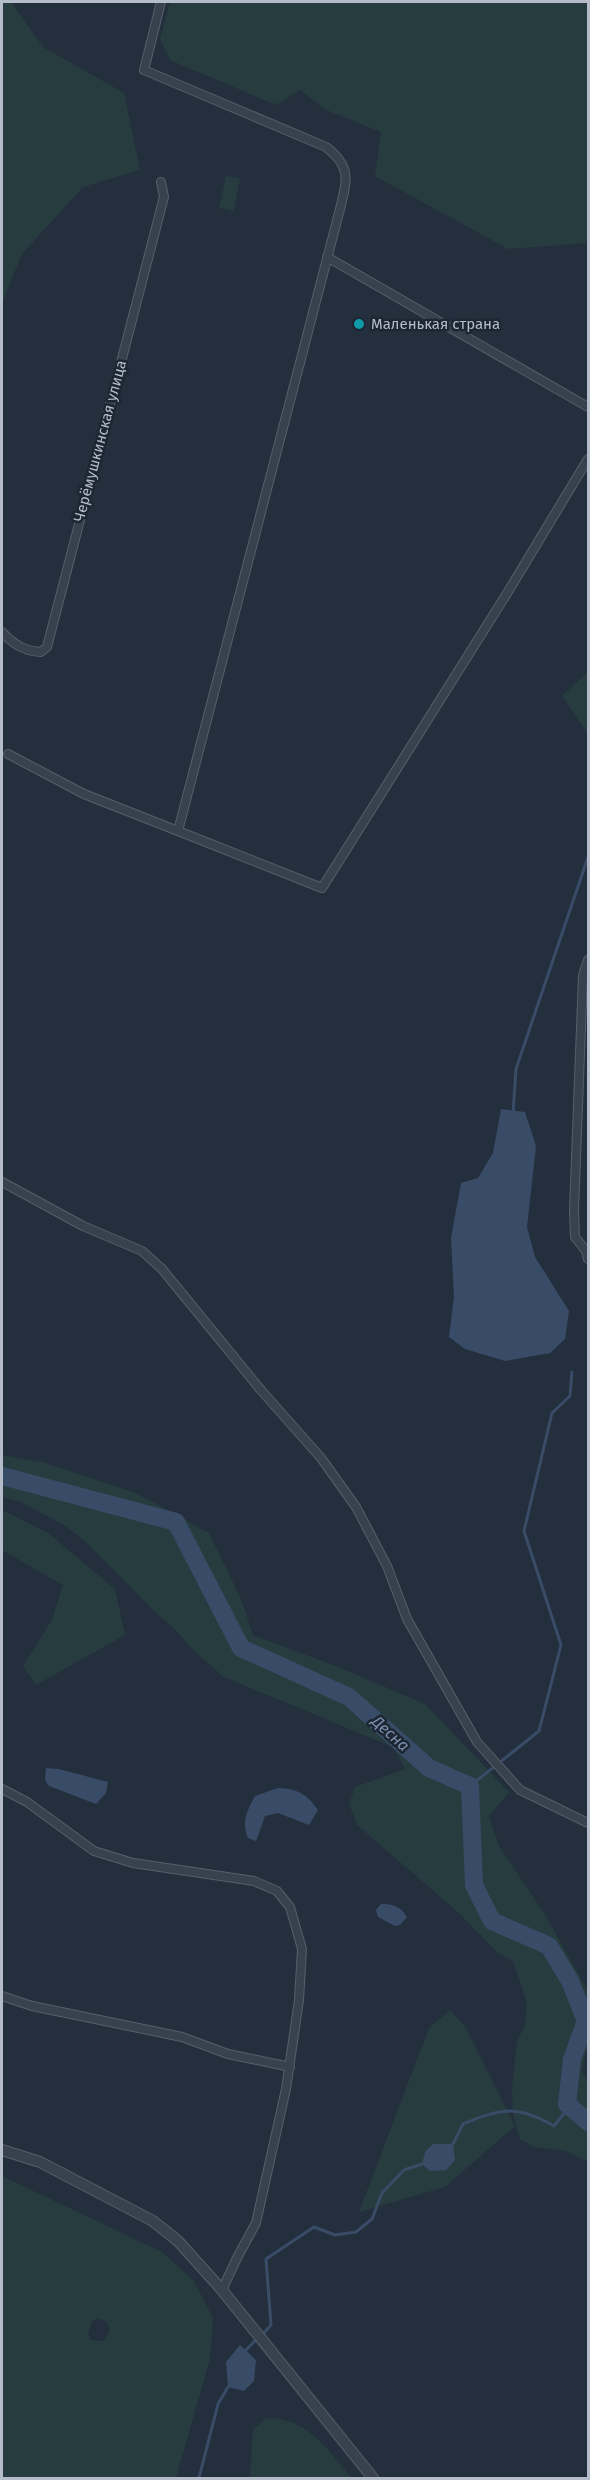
<svg xmlns="http://www.w3.org/2000/svg" width="590" height="2480" viewBox="0 0 590 2480" font-family="'Fira Sans',sans-serif">
  <style>
    .green { fill: #263c3f; fill-rule: evenodd }
    .water { fill: #394c67 }
    .lines { fill: none; stroke-linecap: round; stroke-linejoin: round }
    .stream { stroke: #394c67; stroke-width: 3 }
    .river { stroke: #394c67; stroke-width: 18 }
    .minor-casing { stroke: #565f6c; stroke-width: 10 }
    .tertiary-casing { stroke: #565f6c; stroke-width: 12 }
    .minor { stroke: #38414e; stroke-width: 8 }
    .tertiary { stroke: #38414e; stroke-width: 10 }
    .culture-dot { fill: #0f9aa8; stroke: #1d2633; stroke-width: 2 }
    .labels { text-anchor: middle; stroke-width: 5; stroke-linejoin: round; paint-order: stroke }
    .poi-label { font-size: 15px; fill: #b4bcc9; stroke: #1d2633; text-anchor: start }
    .street-label { font-size: 15px; fill: #b4bcc9; stroke: #1d2633 }
    .water-label { font-size: 16px; font-style: italic; fill: #7c92b1; stroke: #1d2633 }
  </style>
  <rect width="100%" height="100%" fill="#242f3e"/>
  <path class="green" d="M2,2H11L43,47L124,93L140,170L83,187L22,254L2,303Z
    M170,2H588V243L508,249L375,176L381,132L324,109L300,90L276,105L170,60L160,39Z
    M226,176L240,178L234,211L219,208Z
    M588,672V734L562,696Z
    M2,1455L42,1462L136,1493L209,1533L241,1599L253,1635L341,1668L425,1704L509,1792L489,1816L499,1846L544,1913L588,1991V2044L581,2072L588,2079V2162L566,2151L534,2147L520,2139L513,2115L512,2087L517,2041L525,2025L527,2002L513,1962L495,1950L458,1912L357,1825L349,1804L355,1787L405,1769L393,1747L224,1677L193,1650L176,1630L155,1612L88,1544L67,1527L21,1502L2,1497Z
    M2,1510L48,1533L115,1589L125,1635L36,1685L23,1666L52,1620L63,1585L2,1550Z
    M450,2010L466,2028L515,2126L445,2187L359,2212L429,2028Z
    M2,2176L162,2252L194,2281L213,2318L210,2359L176,2478H2ZM98,2318L107,2322L110,2329L104,2341L91,2340L88,2334L92,2322Z
    M266,2418C309,2418 326,2449 352,2478H250L253,2430Z"/>
  <path class="water" d="M501,1109L525,1112L536,1146L527,1227L535,1257L569,1311L565,1339L550,1353L505,1361L465,1349L449,1337L454,1296L451,1238L461,1183L478,1178L493,1153Z
    M46,1768L59,1769L108,1782L106,1793L96,1804L49,1786L45,1780Z
    M278,1788C298,1789 307,1794 318,1810L309,1825L278,1813L265,1816L256,1841L248,1838C241,1822 247,1811 255,1796Z
    M381,1904C393,1904 400,1906 407,1917L400,1925L395,1926L378,1917L376,1910Z
    M433,2144H453L455,2160L446,2170L430,2171L422,2164L425,2152Z
    M240,2345L256,2360L254,2381L244,2391L228,2387L226,2362Z"/>
  <g class="lines">
    <path class="stream" d="M513,1113L516,1069L588,857
      M470,1786L539,1731L561,1645L524,1531L552,1413L570,1396L572,1372
      M453,2144L463,2124C501,2108 517,2105 554,2126L570,2106
      M262,2335L271,2325L266,2259L314,2227L335,2235L356,2232L372,2219L382,2193L404,2170L422,2164
      M245,2351L257,2339
      M199,2478L218,2404L228,2387"/>
    <path class="river" d="M2,1476L176,1522L241,1648L349,1697L429,1768L470,1786L474,1885L492,1921L549,1946L570,1981L586,2021L572,2059L567,2104L588,2122"/>
    <g class="minor-casing">
      <path id="minor" d="M161,2L144,70L326,147C352,167 347,180 340,209L178,831L322,888L506,595L588,459
        M327,257L588,407
        M2,632C13,644 24,651 41,652L47,647L164,197L161,182
        M8,754L84,794L178,831
        M588,960L583,975L574,1210L575,1237L586,1251L588,1259
        M2,1182L83,1226L142,1251L162,1269L260,1389L321,1458L356,1507L387,1566L407,1619L477,1742L520,1790L588,1823
        M2,1789L27,1802L94,1851L133,1863L254,1881L277,1891L290,1907L302,1949L299,2000L286,2089L256,2223L238,2256L222,2290
        M2,1996L32,2006L182,2037L228,2054L290,2067"/>
    </g>
    <g class="tertiary-casing">
      <path id="tertiary" d="M2,2150L40,2162L153,2221L178,2241L222,2290L373,2478"/>
    </g>
    <use href="#minor" class="minor"/>
    <use href="#tertiary" class="tertiary"/>
  </g>
  <circle class="culture-dot" cx="359" cy="324" r="6"/>
  <g class="labels">
    <g class="poi-label">
      <text x="371" y="329">Маленькая страна</text>
    </g>
    <g class="street-label">
      <text transform="translate(100 441) rotate(-75)" y="5">Черёмушкинская улица</text>
    </g>
    <g class="water-label">
      <text transform="translate(391 1733) rotate(42)" y="6">Десна</text>
    </g>
  </g>
  <rect width="590" height="2480" fill="none" stroke="#b4bcc9" stroke-width="6"/>
</svg>
